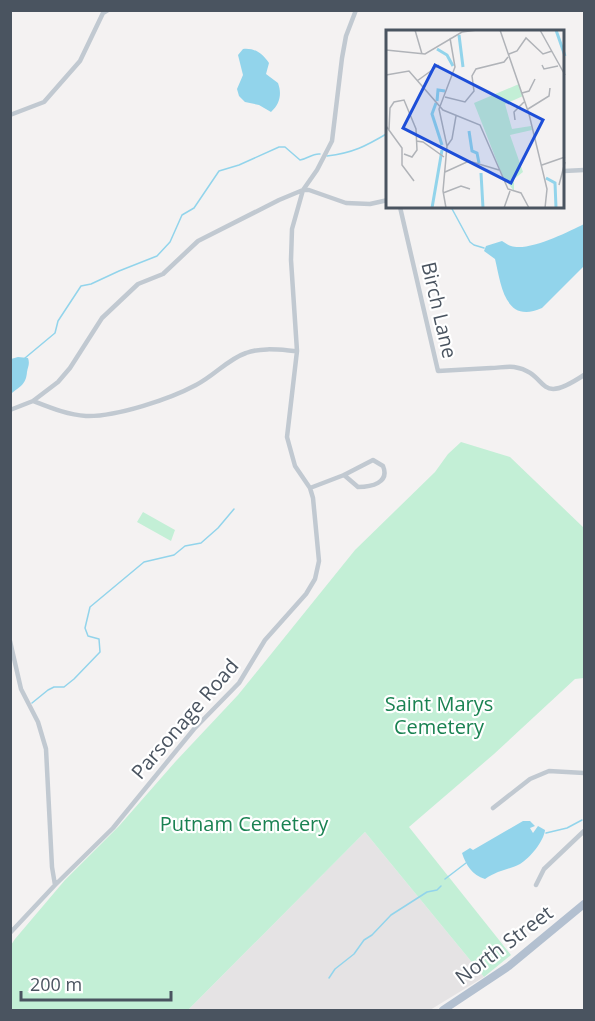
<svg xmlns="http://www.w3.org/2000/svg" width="595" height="1021" viewBox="0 0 595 1021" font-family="'Open Sans',sans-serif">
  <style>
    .education { fill: #e5e3e4 }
    .green { fill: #c3efd6 }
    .water { fill: #92d4eb }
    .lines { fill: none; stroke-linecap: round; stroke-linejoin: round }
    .stream { stroke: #92d4eb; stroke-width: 1.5 }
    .minor { stroke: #c1c9d1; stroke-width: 4.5 }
    .primary { stroke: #b3c0d0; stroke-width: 8 }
    .labels { text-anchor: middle; stroke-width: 4.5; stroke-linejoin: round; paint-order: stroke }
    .street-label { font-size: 20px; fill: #4a5460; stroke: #fff }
    .park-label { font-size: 20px; fill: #1a8252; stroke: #fff }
    .inset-river { fill: none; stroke: #92d4eb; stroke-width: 3 }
    .inset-road { fill: none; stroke: #b0b3b8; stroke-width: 1.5 }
    .view { fill: #1d4ed8; fill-opacity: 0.15; stroke: #1d4ed8; stroke-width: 3 }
    .inset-edge { fill: none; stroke: #4a5460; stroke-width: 3 }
  </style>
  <rect width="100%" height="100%" fill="#f4f2f2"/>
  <path class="education" d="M365,832L484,977L430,1010H188Z"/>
  <path class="green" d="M461,442L510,457L584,528V678L575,679L494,754L409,827L511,955L484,977L365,832L188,1010H11V945L15,939L65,880L119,826L176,761L238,695L355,550L435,472L448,454Z
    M143,512L175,530L171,541L137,522Z"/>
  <path class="water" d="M243,49C255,48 262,53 269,63L266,74L278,83C282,94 280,104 271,112L259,105L245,102L239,96L237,89L243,75L238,55Z
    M584,224V266L542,308C504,325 501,283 495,259L484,251L486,246L502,241C505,243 508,245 511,246C528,252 568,232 584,224Z
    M18,357L28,358C30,364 28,366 27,372C26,385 20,386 11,394V359Z
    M523,821H530L535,826L530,828L533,833L538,826L545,830C544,841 530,858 520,864C508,870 498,870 485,879C472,875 466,865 462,853L470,848L473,850Z"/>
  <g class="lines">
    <path class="stream" d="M327,156C353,153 366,146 388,133
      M451,207L470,242L474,245L484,248
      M25,358L55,333L58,321L81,286L91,284L119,271L157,256L170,242L182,215L194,208L219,171L239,165L279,147H285L300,160C307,159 313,153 320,154
      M32,703L48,690L54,687H64L74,679L100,652L99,639L88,636L85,628L90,607L144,562L174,555L185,546L201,543L218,528L234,509
      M546,833L567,828L582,820
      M445,879L466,863
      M329,978L335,969L354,954L364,940L372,935L391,915L427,892L437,890L441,886"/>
    <path class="minor" d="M10,115L44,102L80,61L103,13L108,10
      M564,171L584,170
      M400,207L438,371C456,370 473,369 491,368C498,368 507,366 514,367C551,373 534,408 584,375
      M33,401C51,408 68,415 86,416C116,417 170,399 196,385C214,376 228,359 246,353C262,347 281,350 297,351
      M10,410L33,401L58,382L70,368L102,318L138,284L163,274L198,241L279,200L303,190H309L346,203L370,204L388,200
      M310,488L344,475L373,460L383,466C390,483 371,487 358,487L344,475
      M10,641L21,689L38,722L46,749L52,867L55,885
      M493,808L530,779L549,771L584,773
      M536,885L544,869L584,831
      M10,933L55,885L113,828L194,729L239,683L265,640L306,594L315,579L319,561L313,498L310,488L295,466L287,437L297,351L291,260L292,229L303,190L317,170L332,141L342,58L346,36L356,10"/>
    <path class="primary" d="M443,1010L509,966L584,904"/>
  </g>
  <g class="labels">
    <g class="street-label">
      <text transform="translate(439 310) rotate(77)" y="7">Birch Lane</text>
      <text transform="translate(185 719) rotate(-49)" y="7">Parsonage Road</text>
      <text transform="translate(504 945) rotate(-37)" y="7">North Street</text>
    </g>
    <g class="park-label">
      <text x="439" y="711">Saint Marys<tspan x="439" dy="23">Cemetery</tspan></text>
      <text x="244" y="831">Putnam Cemetery</text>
    </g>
  </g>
  <g transform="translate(386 30)">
    <rect width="178" height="178" fill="#f4f2f2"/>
    <path d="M133,54L137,66L119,74L126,99L145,96L146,100L124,105L137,142L128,149V161L117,147L88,73Z" fill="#c3efd6"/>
    <path class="inset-river" d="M170,0L179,26M73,5L77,37M51,19L61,25L67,36M51,71L52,60L59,61M50,73L46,84L56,115M83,101L86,121L91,123L93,133M95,143L97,178M160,148L169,153L170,178M46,178L56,120"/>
    <path class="inset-road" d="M29,0L36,24M114,0L143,84L161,159L159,178M154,0L179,45M0,20L39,24L76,2L91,0M123,24L131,21L140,8L157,24L166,21M156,35L158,39L172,36M0,45L23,41L57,80L94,95L122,159L135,163L143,178M31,51L53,35M136,63L143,61L149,49M59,67L79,72L88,61L86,46L90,39L118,32L122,27M142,79L163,66L164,58M129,90L128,82L138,72M0,96L16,118V135L28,151M3,100L4,78L8,72L18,70L30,99L31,120L26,127L18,124M30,111L37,112L58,127M61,116L66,109L70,86M156,135L179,127M59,142L83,131L113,140M173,155L179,132M57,163L75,156L84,159M60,178L57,161L61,116L53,79L69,37L64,8M118,178L124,161"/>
    <path class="view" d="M49,35L157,90L125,153L17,98Z"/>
    <rect width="178" height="178" class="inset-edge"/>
  </g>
  <rect width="595" height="1021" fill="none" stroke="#4a5460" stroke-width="24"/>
  <path d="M21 991v9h150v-9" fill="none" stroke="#4a5460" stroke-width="3"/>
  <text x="30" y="991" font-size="18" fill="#4a5460" stroke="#ffffff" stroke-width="4.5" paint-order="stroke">200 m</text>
</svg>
